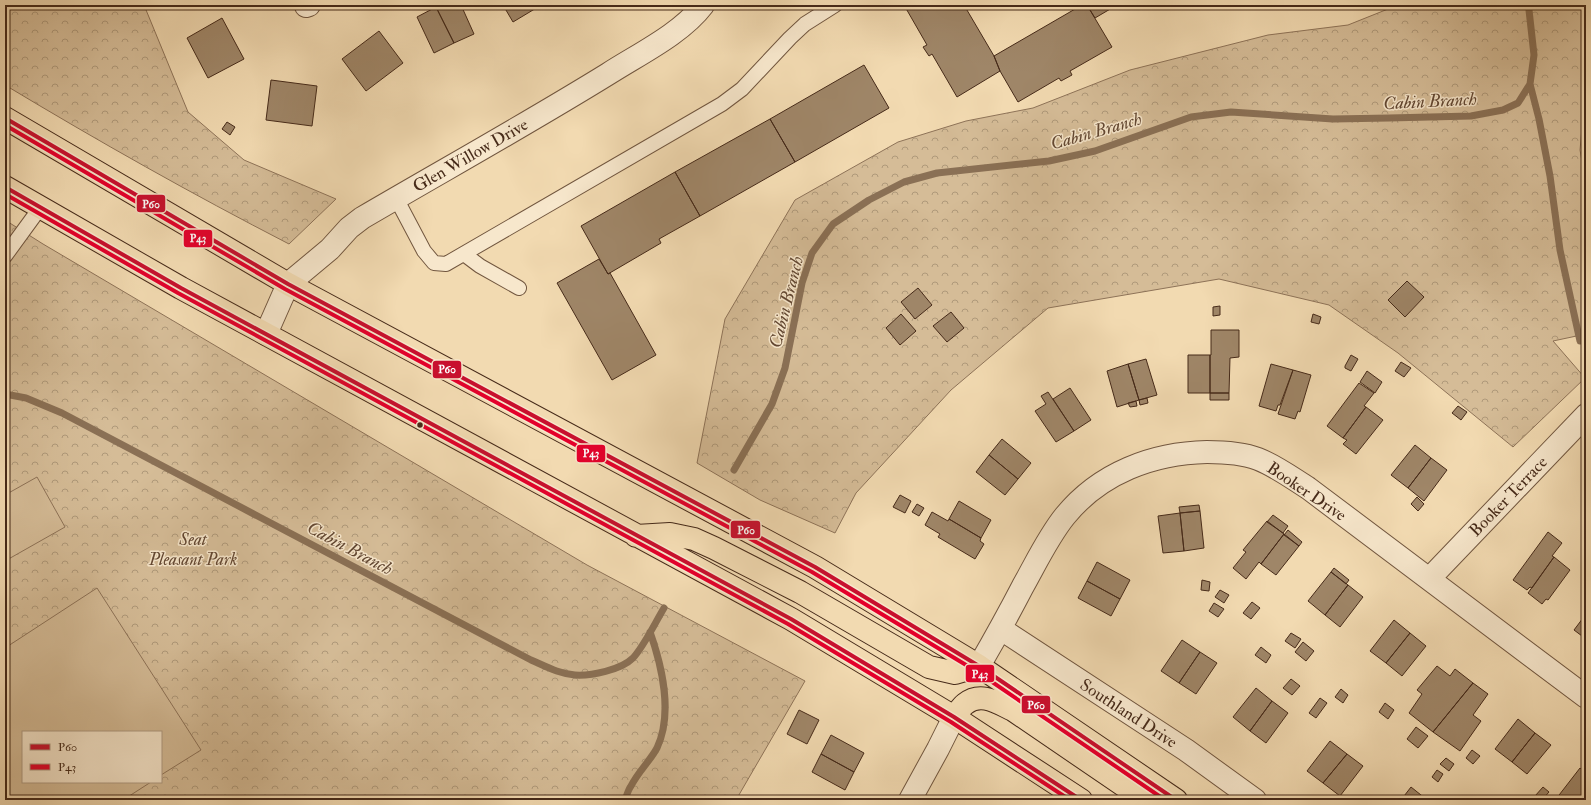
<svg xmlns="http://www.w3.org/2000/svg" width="1591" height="805" viewBox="0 0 1591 805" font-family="'IM FELL Double Pica',serif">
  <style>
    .forest { fill: url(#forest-crowns); stroke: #8e7358; fill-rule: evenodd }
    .garden { fill: #d5bc97; stroke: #8e7358 }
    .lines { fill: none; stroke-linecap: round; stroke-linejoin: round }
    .stream { stroke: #8a7055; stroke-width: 7 }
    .building { fill: #9f8668; stroke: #462a19 }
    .service-casing { stroke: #71563f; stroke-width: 16 }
    .minor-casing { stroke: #71563f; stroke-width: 24 }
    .primary-casing { stroke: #462a19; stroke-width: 24 }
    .service { stroke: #f7e7cc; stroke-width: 14 }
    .minor { stroke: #f7e7cc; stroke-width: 22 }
    .primary { stroke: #f2dab1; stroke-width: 22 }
    .bus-1-casing { stroke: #f7e7cc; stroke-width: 7 }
    .bus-2-casing { stroke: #f7e7cc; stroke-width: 7 }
    .bus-1 { stroke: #c8102e; stroke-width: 4 }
    .bus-2 { stroke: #e4002b; stroke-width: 4 }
    .bus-dot { fill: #462a19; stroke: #f7e7cc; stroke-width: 1.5 }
    .labels { text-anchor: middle; stroke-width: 3; stroke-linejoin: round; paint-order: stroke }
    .street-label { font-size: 17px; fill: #462a19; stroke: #f7e7cc }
    .park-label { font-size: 17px; font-style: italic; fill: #634732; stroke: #f7e7cc }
    .water-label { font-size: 18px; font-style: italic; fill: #624732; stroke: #f7e7cc }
    .line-badge { stroke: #f7e7cc; stroke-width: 1.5 }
    .badge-label { font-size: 11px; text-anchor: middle; font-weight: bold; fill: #fff }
  </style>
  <defs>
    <pattern id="forest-crowns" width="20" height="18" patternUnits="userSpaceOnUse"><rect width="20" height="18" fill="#d5bc97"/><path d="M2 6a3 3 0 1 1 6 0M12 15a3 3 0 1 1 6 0" fill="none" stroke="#af997a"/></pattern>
  </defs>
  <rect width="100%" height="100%" fill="#f2dab1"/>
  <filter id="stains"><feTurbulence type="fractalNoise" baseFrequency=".005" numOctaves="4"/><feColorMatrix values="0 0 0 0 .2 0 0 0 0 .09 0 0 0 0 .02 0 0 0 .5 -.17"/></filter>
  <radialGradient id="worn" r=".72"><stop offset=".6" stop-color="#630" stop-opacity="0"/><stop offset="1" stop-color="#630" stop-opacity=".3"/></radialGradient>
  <path class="forest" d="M5,5H144L188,112L244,160L336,199L289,244C192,194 98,141 5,85Z
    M1398,5H1586V85L1580,150L1586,184V334L1553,341L1585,378L1513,447L1398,353L1329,305L1219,279L1048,308L951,390L856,493L835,533L760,500L697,463L725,319L795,200L898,142L966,121L1033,108L1130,70L1268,35L1348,25Z
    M5,220L43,244L587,565L805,681L736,800H5ZM23,732H161V782H23Z"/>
  <path class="garden" d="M37,477L65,527L5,561V495Z
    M97,588L201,750L161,775V732H23V782H151L123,800H5V648Z"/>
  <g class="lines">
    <path class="stream" d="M1530,84L1539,119L1550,176L1560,250L1580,341
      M5,394L26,398L62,413L531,660C545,666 559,674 575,675C591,676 621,670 633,658C644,646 655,623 664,608
      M734,470L772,404L785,368L802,283L812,253L833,224L869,200L904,182L937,173L1049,161L1095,151L1191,117L1231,112L1333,119L1389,118L1471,116L1503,110L1518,103L1530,84L1534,55L1529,10L1530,5
      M625,800C627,795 628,790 631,786C638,772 650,761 657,748C673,714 662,666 650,632"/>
  </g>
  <path class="building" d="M441,5H461L474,34L454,43L436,7Z
    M503,5H530L533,10L513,22Z
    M530,5H541L533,10Z
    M904,5H964L994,56L1000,71L957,97L932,54L929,56L923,47L927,45Z
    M1082,5H1087L1112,47L1070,71L1072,75L1061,81L1059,78L1018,102L1000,71L994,56Z
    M1087,5H1117L1095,18Z
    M436,7L454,43L434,53L417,17Z
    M222,18L244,59L208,78L187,38Z
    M379,31L403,63L366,91L342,59Z
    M864,65L889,108L795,162L770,119Z
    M271,80L317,86L312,126L266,120Z
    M770,119L795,162L700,216L675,172Z
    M227,122L235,127L230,135L222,129Z
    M675,172L700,216L659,239L661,243L608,274L581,226Z
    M599,259L608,274L610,273L656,355L612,380L557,283Z
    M1407,281L1424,297L1405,317L1388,300Z
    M918,288L932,305L915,319L901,302Z
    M1220,306V315L1213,316V307Z
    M951,312L964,328L947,342L933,326Z
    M901,314L916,331L900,345L886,328Z
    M1313,314L1321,317L1319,324L1311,322Z
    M1211,330H1239V357L1230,358L1229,393H1210V355H1211Z
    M1188,355H1210V393H1188Z
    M1351,355L1358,359L1351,371L1345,368V366Z
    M1146,359L1157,395L1139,400L1128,364Z
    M1401,362L1411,368L1404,377L1395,371Z
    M1128,364L1139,400L1117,407L1107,371Z
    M1271,364L1293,370L1280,405H1278L1276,411L1259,406Z
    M1293,370L1311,375L1300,412L1298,411L1295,419L1278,414Z
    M1367,371L1382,382L1375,393L1360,382Z
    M1359,383L1374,393L1364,406L1366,407L1343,438L1327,426Z
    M1070,388L1091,420L1074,431L1053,399Z
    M1048,392L1074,431L1056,442L1035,411L1046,404L1041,396Z
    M1210,393H1229V400H1210Z
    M1147,398L1148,403L1140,405L1139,400Z
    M1136,401L1137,406L1130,407L1128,403Z
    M1458,406L1467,412L1461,420L1452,413Z
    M1366,407L1383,420L1356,454L1343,444L1347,440L1343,438Z
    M1002,439L1031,463L1018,479L989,455Z
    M1415,445L1431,458L1408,488L1391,475Z
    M989,455L1018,479L1005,495L976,472Z
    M1431,458L1447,470L1424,501L1408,488Z
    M900,495L911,501L905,513L893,507Z
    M1417,497L1424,504L1418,511L1411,504Z
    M959,501L991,520L981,538L949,519Z
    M917,504L924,508L919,516L912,512Z
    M1199,505L1200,511L1180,513L1179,507Z
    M1200,511L1204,548L1184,551L1180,513Z
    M932,512L948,521L949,519L981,538L980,541L984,544L975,559L938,537L940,534L925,525Z
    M1180,513L1184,551L1163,553L1158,516Z
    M1273,515L1288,526L1283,533L1267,522Z
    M1267,521L1284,534L1261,564L1259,562L1246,579L1233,568L1246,552L1243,550Z
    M1288,530L1302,542L1299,546L1284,535Z
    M1548,532L1562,543L1552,556L1554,557L1532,588L1530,587L1527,590L1513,580Z
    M1284,534L1299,546L1276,575L1261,564Z
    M1554,557L1570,570L1548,600L1546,599L1542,604L1528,593Z
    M1097,562L1130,580L1120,599L1087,581Z
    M1334,568L1349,580L1346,584L1331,572Z
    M1331,572L1348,585L1325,615L1308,601Z
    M1202,580L1210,582L1209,591L1201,590Z
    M1087,581L1120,599L1111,616L1078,598Z
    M1348,585L1363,597L1340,627L1325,615Z
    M1220,590L1229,595L1224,603L1215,597Z
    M1252,602L1260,608L1251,619L1243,613Z
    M1214,603L1224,609L1218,617L1209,611Z
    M1586,614V639L1574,630Z
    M1394,620L1410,633L1386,663L1370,651Z
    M1291,633L1301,639L1295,648L1285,641Z
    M1410,633L1426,646L1402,676L1386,663Z
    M1182,640L1200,652L1179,683L1161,671Z
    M1303,642L1314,651L1306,661L1295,652Z
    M1261,647L1271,655L1266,663L1255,655Z
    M1200,652L1217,663L1196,694L1179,683Z
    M1437,666L1450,676L1455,669L1473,683L1433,732L1409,713L1422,694L1417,690Z
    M1291,679L1300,686L1292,695L1283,688Z
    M1473,683L1488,694L1473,715L1481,721L1460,751L1433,732Z
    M1256,688L1272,701L1250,731L1233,717Z
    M1341,689L1348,695L1343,703L1335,697Z
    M1320,698L1327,703L1316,718L1309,713Z
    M1272,701L1288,713L1266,743L1250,731Z
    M1385,703L1394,710L1388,719L1379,712Z
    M799,710L819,720L807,744L787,734Z
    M1518,719L1535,733L1512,762L1495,749Z
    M1416,727L1428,736L1418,748L1407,739Z
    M1535,733L1551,745L1527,774L1512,762Z
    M831,735L864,753L854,772L821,754Z
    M1330,741L1347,754L1323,783L1307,771Z
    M1472,750L1480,756L1473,764L1466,758Z
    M821,754L854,772L845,790L812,772Z
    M1347,754L1363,766L1340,796L1323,783Z
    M1446,758L1454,764L1449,771L1440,764Z
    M1580,768L1586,773V793L1581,800H1558L1556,799Z
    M1437,770L1443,774L1438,782L1432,777Z
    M1411,787L1426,799L1425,800H1401Z
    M1543,787L1549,792L1542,800H1540L1535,796Z
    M1586,793V800H1581Z"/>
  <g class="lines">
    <g class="service-casing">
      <path id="service" d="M396,198L424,251L434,263L446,264L722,104L742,89L790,38L805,24L835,5
        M464,254L480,266L519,288
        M5,256L40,208"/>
    </g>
    <g class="minor-casing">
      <path id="minor" d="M306,6L309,5
        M266,334L288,284L330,249L349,228L362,218C444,170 527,124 608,74C639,54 681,34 703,5
        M1430,578L1586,415
        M1001,629L1186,750L1255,800
        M979,666C994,640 1009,613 1023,586C1036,563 1048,537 1065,516C1100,473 1153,453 1207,452C1224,452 1242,453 1258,459C1276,466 1292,478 1308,488L1586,697
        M910,800L938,749L954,717"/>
    </g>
    <g class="primary-casing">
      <path id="primary" d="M5,118L288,284L815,567L979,666L1176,800
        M5,187L181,288L791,619L954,717L1081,800
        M636,536L670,534L694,539L714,548L800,592L929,667L955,673L979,666
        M954,717C958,713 961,707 965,704C981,691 998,703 1013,710L1145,800"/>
    </g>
    <use href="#service" class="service"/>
    <use href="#minor" class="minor"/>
    <use href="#primary" class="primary"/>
    <g class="bus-1-casing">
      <path id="bus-1" d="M5,118L288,284L815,567L979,666L1176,800
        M5,187L181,288L791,619L954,717L1081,800"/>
    </g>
    <g class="bus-2-casing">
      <path id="bus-2" d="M5,125L285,289L812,572L976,671L1165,800
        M5,194L178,293L788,624L951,722L1070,800"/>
    </g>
    <use href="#bus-1" class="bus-1"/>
    <use href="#bus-2" class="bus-2"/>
  </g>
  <circle class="bus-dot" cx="420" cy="425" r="3.5"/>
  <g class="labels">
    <g class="street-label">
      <text transform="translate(470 155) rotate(-30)" y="6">Glen Willow Drive</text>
      <text transform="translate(1307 491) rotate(34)" y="6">Booker Drive</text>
      <text transform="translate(1508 496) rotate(-46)" y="6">Booker Terrace</text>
      <text transform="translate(1129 713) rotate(33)" y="6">Southland Drive</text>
    </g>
    <g class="park-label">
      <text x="193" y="545">Seat<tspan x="193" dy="20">Pleasant Park</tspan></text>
    </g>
    <g class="water-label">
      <text transform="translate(1430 101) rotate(-3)" y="6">Cabin Branch</text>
      <text transform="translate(1096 131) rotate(-16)" y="6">Cabin Branch</text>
      <text transform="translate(786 302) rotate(-76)" y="6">Cabin Branch</text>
      <text transform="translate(350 548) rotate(28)" y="6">Cabin Branch</text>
    </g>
  </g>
  <g class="line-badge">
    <rect x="136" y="194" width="30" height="19" rx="4" fill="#c8102e"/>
    <rect x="183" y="229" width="30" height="19" rx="4" fill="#e4002b"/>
    <rect x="432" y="360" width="30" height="19" rx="4" fill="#c8102e"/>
    <rect x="576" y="444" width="30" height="19" rx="4" fill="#e4002b"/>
    <rect x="730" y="520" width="31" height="19" rx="4" fill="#c8102e"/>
    <rect x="965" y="664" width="30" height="19" rx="4" fill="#e4002b"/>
    <rect x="1021" y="695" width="30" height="19" rx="4" fill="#c8102e"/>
  </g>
  <g class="badge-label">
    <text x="151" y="208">P60</text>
    <text x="198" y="242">P43</text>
    <text x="447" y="373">P60</text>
    <text x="591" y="457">P43</text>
    <text x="746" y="534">P60</text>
    <text x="980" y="678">P43</text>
    <text x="1036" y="709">P60</text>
  </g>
  <rect width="1591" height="805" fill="none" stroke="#f2dab1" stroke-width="20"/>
  <rect x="6" y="6" width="1579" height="793" fill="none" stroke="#462a19" stroke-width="2"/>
  <rect x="10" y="10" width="1571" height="785" fill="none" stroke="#462a19"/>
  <rect x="22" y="731" width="140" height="52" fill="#f7e7cc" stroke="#b09b84"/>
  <rect x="30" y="744" width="20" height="6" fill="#c8102e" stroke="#b09b84"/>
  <text x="58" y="751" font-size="12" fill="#462a19">P60</text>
  <rect x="30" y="764" width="20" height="6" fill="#e4002b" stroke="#b09b84"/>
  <text x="58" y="771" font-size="12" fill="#462a19">P43</text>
  <rect width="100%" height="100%" filter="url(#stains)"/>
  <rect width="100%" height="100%" fill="url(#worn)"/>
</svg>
